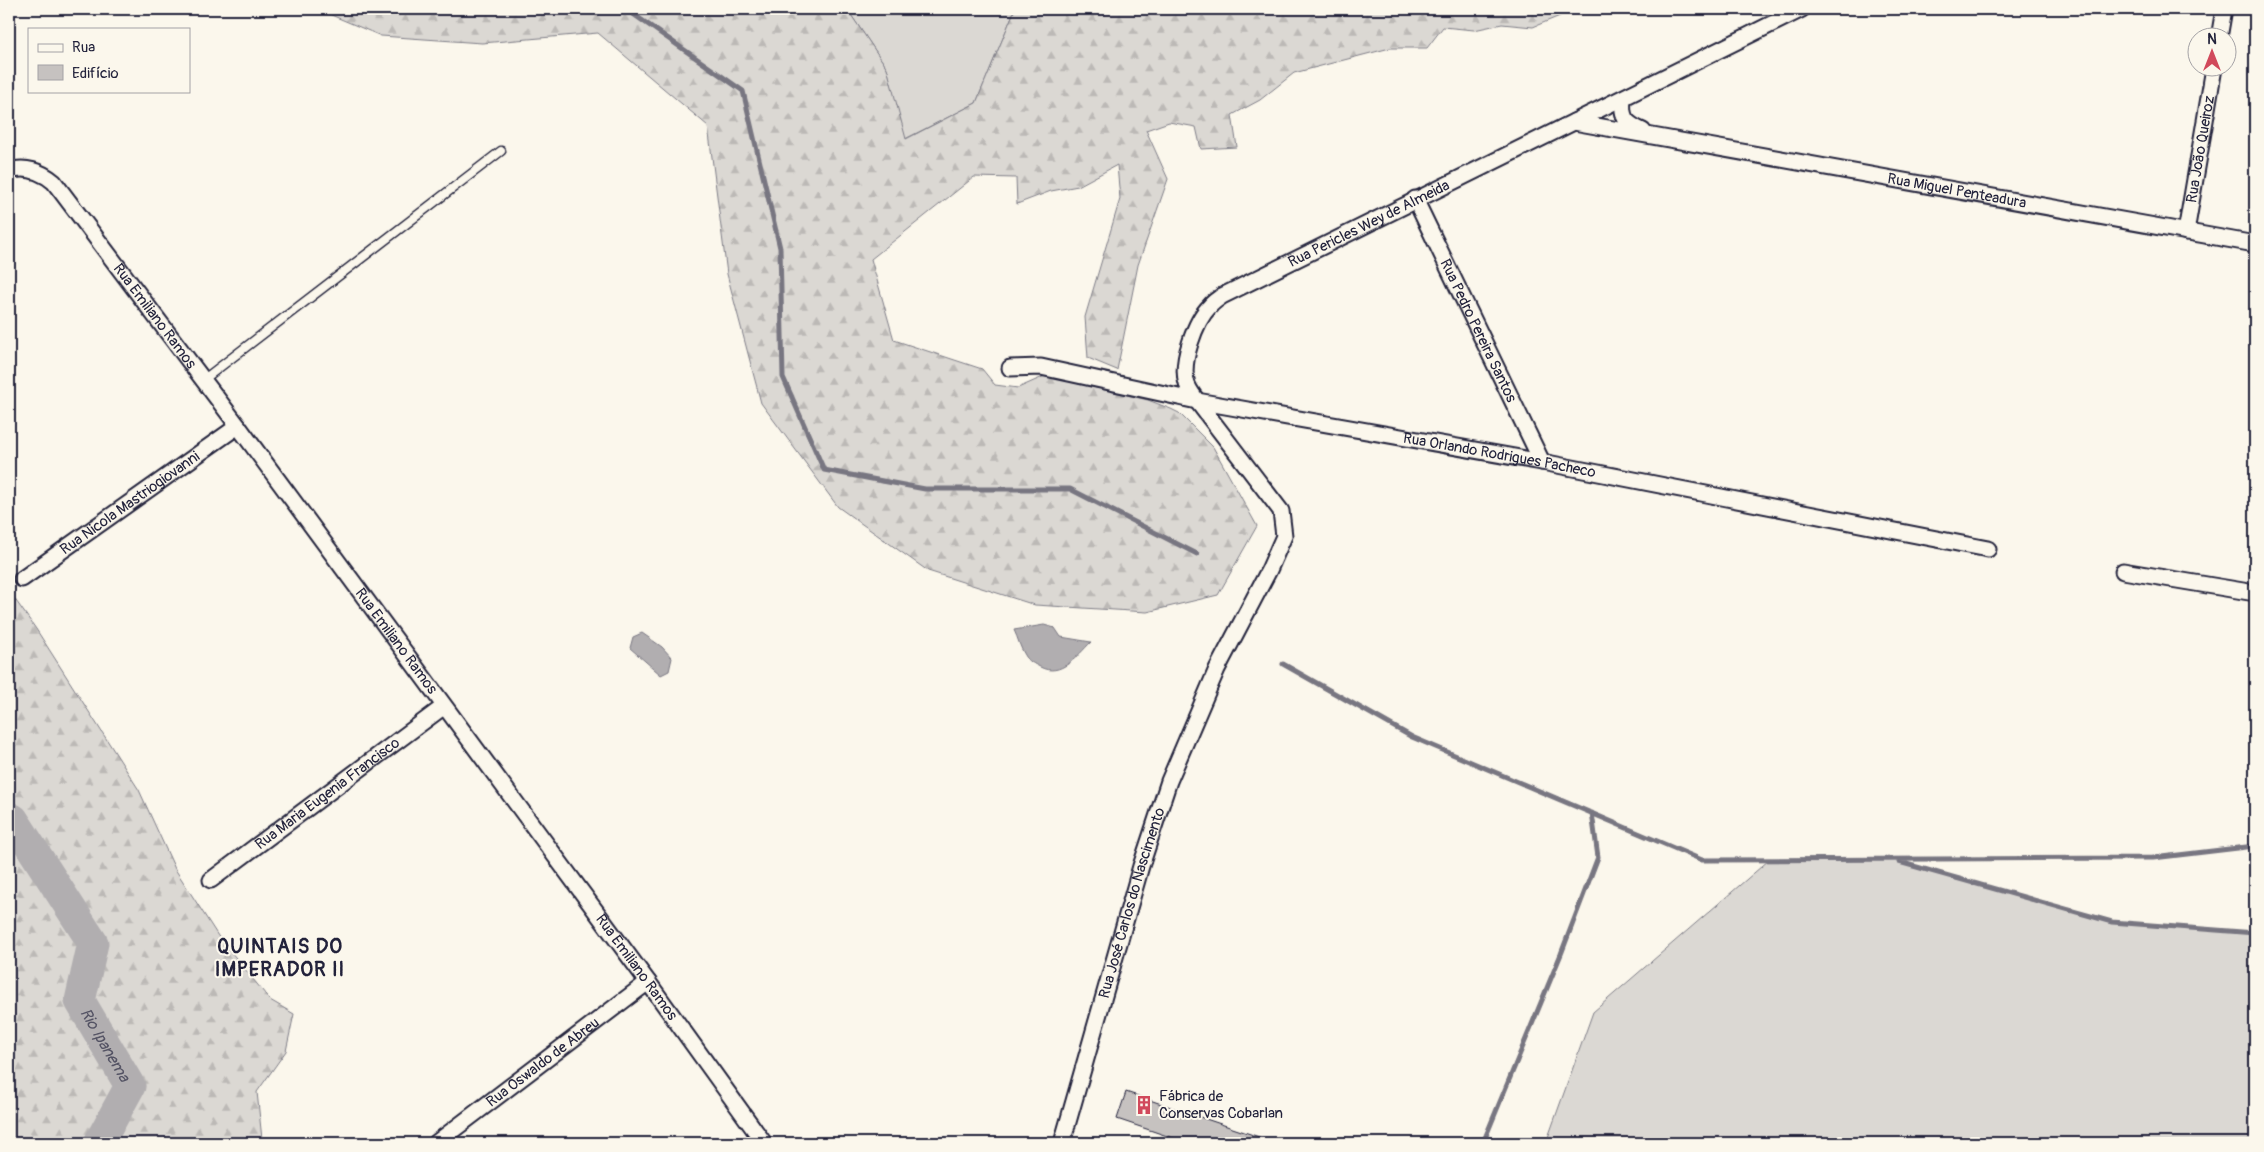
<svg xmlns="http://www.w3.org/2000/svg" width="2264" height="1152" viewBox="0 0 2264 1152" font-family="Pangolin,sans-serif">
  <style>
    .grass { fill: #dbd8d3; stroke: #7e7d87 }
    .forest { fill: url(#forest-firs); stroke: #7e7d87 }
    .water { fill: #b1aeb0; stroke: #787681 }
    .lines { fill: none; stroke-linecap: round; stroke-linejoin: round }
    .stream { stroke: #787681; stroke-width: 5 }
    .river { stroke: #b1aeb0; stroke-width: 31 }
    .building { fill: #c6c2c0; stroke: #22223b }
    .service-casing { stroke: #22223b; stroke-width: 11 }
    .minor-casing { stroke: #22223b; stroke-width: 19 }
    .service { stroke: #fbf7ec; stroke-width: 8 }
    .minor { stroke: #fbf7ec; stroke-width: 15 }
    .labels { text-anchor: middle; stroke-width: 4; stroke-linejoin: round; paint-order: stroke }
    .street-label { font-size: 15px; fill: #22223b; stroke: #fbf7ec }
    .poi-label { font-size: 15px; fill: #22223b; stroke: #fbf7ec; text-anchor: start }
    .water-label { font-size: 16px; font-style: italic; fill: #545364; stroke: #fbf7ec }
    .district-label { font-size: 20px; font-weight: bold; letter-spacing: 1px; fill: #22223b; stroke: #fbf7ec }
  </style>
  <defs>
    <pattern id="forest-firs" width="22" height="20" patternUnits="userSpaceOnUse" patternTransform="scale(1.25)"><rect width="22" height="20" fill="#dbd8d3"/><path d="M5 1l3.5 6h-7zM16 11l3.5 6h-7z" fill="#bcb9b6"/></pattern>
  </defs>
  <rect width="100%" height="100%" fill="#fbf7ec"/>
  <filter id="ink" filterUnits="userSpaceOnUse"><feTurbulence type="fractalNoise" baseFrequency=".02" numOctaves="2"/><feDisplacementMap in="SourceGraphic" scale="10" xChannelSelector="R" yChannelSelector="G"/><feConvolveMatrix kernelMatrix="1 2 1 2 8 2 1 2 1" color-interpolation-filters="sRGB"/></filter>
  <g filter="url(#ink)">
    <path class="grass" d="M847,9H1015L976,103L905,139L887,68Z
      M1891,859L2112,922L2255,933V1143H1546L1593,1012L1769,860Z"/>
    <path class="forest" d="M317,9H847L887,68L906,139L976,103L1015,9H1577L1533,27L1502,24L1474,30L1443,27L1427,48H1390L1294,73L1260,100L1232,115L1237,147L1201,149L1196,127L1169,122L1146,130L1168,179L1138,265L1117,370L1088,358L1085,317L1120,199L1117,165L1078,186L1051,191L1017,204L1016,178L974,177L871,259L894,340L982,369L995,385L1018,388L1045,376L1148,400L1171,409L1179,413L1213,447L1257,526L1218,595L1147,612L1035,605L928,571L838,507L761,403L727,274L708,126L598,33L482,43L381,36Z
      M9,591L36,629L139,790L175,869L218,936L270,1000L294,1014L286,1051L257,1092L262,1139L266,1143H9Z"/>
    <path class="water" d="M1044,625L1055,628L1061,637L1091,642C1077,656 1061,678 1040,667C1034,664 1028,661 1025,655C1020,648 1018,638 1014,630Z
      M642,633L662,647L672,658L669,671L661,675L630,648L633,637Z"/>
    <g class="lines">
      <path class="stream" d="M626,9L743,91L780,248L783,377L824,470L925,489H1070L1197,554
        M1283,664L1412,737L1702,860L2153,858L2255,846
        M1899,862L2112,922L2255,933
        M1483,1143L1561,954L1598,857L1592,813"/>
      <path class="river" id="s1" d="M9,817L13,819L93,943L80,1001L130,1086L99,1143"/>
    </g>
    <path class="building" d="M1126,1092L1271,1141V1143H1188L1117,1119Z"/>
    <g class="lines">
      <g class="service-casing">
        <path id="service" d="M203,380L501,151"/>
      </g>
      <g class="minor-casing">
        <g id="minor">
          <path d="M2219,38L2224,9"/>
          <path d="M1623,98C1621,118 1625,123 1643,131"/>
          <path id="s2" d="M1574,122L2255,244"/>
          <path id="s3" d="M9,171C25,166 41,171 54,182L238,426L648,982L764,1143"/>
          <path id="s4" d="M1415,199L1542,462"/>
          <path id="s5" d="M2186,232L2214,68"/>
          <path id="s6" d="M1010,368L1041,367L1197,401L1542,462L1988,549"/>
          <path d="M2123,571L2255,593"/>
          <path id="s7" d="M22,579L238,426"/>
          <path id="s8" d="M211,880L443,707"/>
          <path id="s9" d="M436,1143L648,982"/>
          <path id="s10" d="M1062,1143L1141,866L1169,781L1217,669L1269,570L1284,536L1281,511L1197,401C1194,396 1189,390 1187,384C1180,363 1195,321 1210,306C1213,302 1218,299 1222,296L1802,9"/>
        </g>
      </g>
      <use href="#service" class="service"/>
      <use href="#minor" class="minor"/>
    </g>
  </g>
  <defs>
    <g id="building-bare" transform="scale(1.5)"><path d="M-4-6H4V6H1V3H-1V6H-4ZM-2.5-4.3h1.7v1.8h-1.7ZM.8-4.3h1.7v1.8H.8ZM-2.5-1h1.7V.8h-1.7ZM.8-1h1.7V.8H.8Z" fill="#d1495b" stroke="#fbf7ec" stroke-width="2.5" paint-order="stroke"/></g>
  </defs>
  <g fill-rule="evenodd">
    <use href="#building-bare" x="1144" y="1105"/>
  </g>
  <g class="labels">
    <g class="street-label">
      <text dy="5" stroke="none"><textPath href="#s5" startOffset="84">Rua João Queiroz</textPath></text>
      <text dy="5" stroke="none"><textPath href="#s2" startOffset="389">Rua Miguel Penteadura</textPath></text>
      <text dy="5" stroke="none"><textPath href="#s10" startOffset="1095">Rua Pericles Wey de Almeida</textPath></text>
      <text dy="5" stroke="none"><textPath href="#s3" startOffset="216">Rua Emiliano Ramos</textPath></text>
      <text dy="5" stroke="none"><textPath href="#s4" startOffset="146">Rua Pedro Pereira Santos</textPath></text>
      <text dy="5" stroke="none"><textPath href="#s6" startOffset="498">Rua Orlando Rodrigues Pacheco</textPath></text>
      <text dy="5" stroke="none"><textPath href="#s7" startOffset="132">Rua Nicola Mastriogiovanni</textPath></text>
      <text dy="5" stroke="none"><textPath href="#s3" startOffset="621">Rua Emiliano Ramos</textPath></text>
      <text dy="5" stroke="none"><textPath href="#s8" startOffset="145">Rua Maria Eugenia Francisco</textPath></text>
      <text dy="5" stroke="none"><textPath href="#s10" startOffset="250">Rua José Carlos do Nascimento</textPath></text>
      <text dy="5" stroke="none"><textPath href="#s3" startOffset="1026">Rua Emiliano Ramos</textPath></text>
      <text dy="5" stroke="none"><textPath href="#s9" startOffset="134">Rua Oswaldo de Abreu</textPath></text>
    </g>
    <g class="poi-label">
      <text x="1159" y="1101">Fábrica de<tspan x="1159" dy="17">Conservas Cobarlan</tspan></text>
    </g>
    <g class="water-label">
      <text dy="6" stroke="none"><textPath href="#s1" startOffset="262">Rio Ipanema</textPath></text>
    </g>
    <g class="district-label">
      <text x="280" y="953">QUINTAIS DO<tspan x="280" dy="23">IMPERADOR II</tspan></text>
    </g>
  </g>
  <rect width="2264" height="1152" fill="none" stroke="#fbf7ec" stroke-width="30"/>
  <rect x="15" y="15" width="2234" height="1122" fill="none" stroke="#22223b" stroke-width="2" filter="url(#ink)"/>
  <rect x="28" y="28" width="162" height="65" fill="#fbf7ec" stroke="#a4a2a5"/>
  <rect x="38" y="44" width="25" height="8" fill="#fbf7ec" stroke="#a4a2a5"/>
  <text x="72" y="52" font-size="15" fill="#22223b">Rua</text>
  <rect x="38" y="65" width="25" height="15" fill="#c6c2c0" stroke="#a4a2a5"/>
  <text x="72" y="78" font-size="15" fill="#22223b">Edifício</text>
  <g transform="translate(2212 52)"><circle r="24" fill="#fbf7ec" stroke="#a4a2a5"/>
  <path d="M0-4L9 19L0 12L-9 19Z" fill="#d1495b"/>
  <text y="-8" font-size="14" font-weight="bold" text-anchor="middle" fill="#22223b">N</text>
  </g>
</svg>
